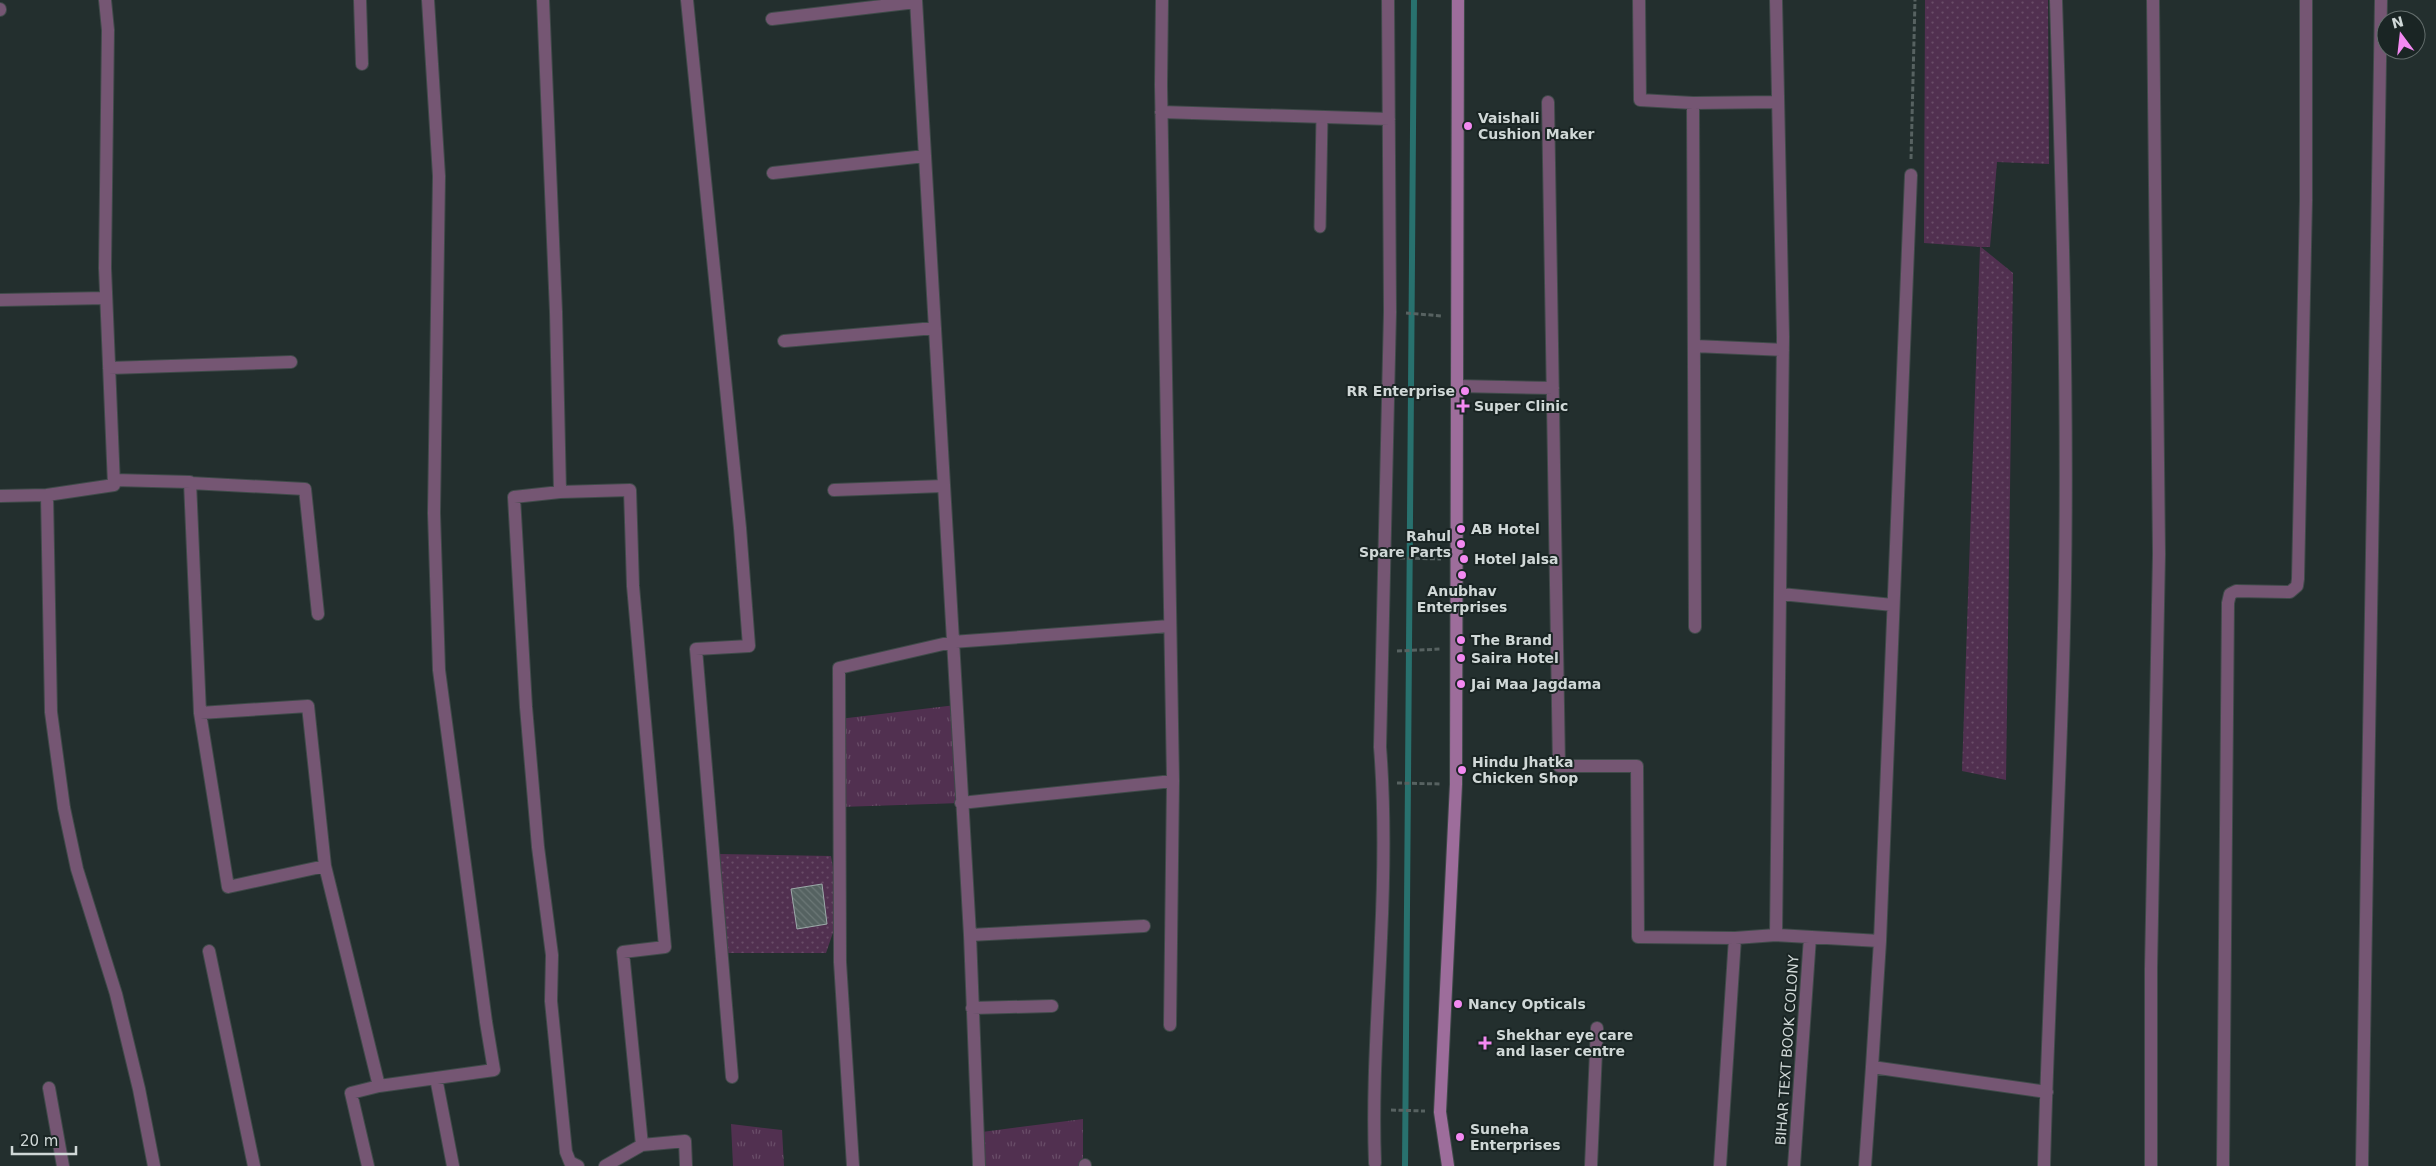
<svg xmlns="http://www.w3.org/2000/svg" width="2436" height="1166" viewBox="0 0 2436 1166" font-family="'DejaVu Sans',sans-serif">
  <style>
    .grass { fill: url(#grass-dots) }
    .park { fill: url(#park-tufts) }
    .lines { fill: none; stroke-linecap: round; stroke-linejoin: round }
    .stream { stroke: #28716e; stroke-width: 6 }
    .building { fill: url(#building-back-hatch); stroke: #9caaa9 }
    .lane-casing { stroke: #3f4a49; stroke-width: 13 }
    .street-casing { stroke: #3f4a49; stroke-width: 14 }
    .secondary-casing { stroke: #3f4a49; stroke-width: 14 }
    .path { stroke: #576261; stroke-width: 3; stroke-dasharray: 5 2.5; stroke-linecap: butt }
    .lane { stroke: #755673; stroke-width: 11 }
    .street { stroke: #755673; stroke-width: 12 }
    .secondary { stroke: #9d6d9b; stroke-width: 12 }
    .poi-dot { fill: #f389f1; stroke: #1a2524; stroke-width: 2 }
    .labels { text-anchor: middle; stroke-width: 4; stroke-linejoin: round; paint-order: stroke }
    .poi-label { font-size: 14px; font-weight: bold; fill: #d0d8d7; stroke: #1a2524; text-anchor: start }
    .street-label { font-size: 14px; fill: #d0d8d7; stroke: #1a2524 }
  </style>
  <defs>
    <pattern id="grass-dots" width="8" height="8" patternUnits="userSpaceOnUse" patternTransform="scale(1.25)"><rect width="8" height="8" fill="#513050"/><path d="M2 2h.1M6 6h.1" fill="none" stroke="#694d68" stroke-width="1.8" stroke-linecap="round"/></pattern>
    <pattern id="park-tufts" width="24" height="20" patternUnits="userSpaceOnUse" patternTransform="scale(1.25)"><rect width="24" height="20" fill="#513050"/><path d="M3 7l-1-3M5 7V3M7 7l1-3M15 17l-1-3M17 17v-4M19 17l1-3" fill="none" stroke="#694d68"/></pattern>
    <pattern id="building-back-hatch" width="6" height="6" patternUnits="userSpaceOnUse" patternTransform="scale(1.25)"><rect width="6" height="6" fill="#556261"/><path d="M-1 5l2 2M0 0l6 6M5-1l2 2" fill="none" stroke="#6c7877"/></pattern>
  </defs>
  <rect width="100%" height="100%" fill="#232f2e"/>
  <path class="grass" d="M1925,0H2048L2049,164L1997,162L1990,247H1981L2013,273L2006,780L1962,771L1980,247L1924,243Z
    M718,854L831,856L836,884L837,921L826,953H724Z"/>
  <path class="park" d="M956,705L961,803L840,807L839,719Z
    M1083,1119V1166H983L982,1132Z
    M731,1124L782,1130L784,1166H733Z"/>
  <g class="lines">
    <path class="stream" d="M1405,1166L1414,0"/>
  </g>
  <path class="building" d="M822,884L827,924L797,929L791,889Z"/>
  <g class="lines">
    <g class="lane-casing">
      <path id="lane" d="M1320,227L1322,117"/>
    </g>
    <g class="street-casing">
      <path id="street" d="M105,0L108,30L105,268L114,485L47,495L51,712L64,808L77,869L116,994L139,1089L154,1166
        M360,0L362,64
        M543,0L556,312L560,492L514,497L526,707L538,847L552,955L551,1001L566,1152L570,1162L578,1166
        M687,0L740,528L749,646L696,649L732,1077
        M916,0L970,935L979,1166
        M1162,0L1161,85L1173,781L1170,1025
        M1639,0L1640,100L1693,103L1778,102
        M1776,0L1783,337L1776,935
        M0,9V10
        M772,19L916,2
        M1548,102L1559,766H1637L1638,937L1735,938
        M1693,103L1695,627
        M1161,112L1389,119
        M773,173L925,156
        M0,300L106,298
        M784,341L935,328
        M1694,346L1783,350
        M109,368L291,362
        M1457,386L1553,388
        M114,480L190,482L200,713L228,887L325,866
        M190,483L305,489L318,614
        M834,490L943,486
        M560,492L630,490L633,586L665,947L623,952L642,1145L605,1166
        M0,496L47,495
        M1781,594L1893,605
        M200,713L308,706L325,866L379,1086L494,1070L486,1022L439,670L434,513L439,176L428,0
        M961,803L1173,781
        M970,935L1144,926
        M1880,941L1911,175
        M209,951L254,1166
        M972,1008L1052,1006
        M436,1078L453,1166
        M49,1088L63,1166
        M642,1145L685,1141L686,1166
        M1375,1163C1372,1087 1378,1013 1381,938C1384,875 1385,810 1380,747L1390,312L1388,0
        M1085,1165V1166
        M368,1166L351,1093L379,1086
        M853,1166L840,962L839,668L952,642L1170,626
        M1591,1166L1597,1028
        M1720,1166L1735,938L1776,935L1880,941L1872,1067L2047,1092
        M1794,1166L1810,937
        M1865,1166L1872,1067
        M2044,1166C2049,971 2062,776 2065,580C2068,387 2062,193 2056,0
        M2151,1166V969L2159,554L2153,0
        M2223,1166L2228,603L2230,594L2236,591L2290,592L2297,586L2298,579L2306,200V0
        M2362,1166L2381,0"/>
    </g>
    <g class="secondary-casing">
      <path id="secondary" d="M1448,1166L1440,1112L1456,784L1458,0"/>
    </g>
    <path class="path" d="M1911,159L1915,0
      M1406,313L1442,316
      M1400,558L1441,559
      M1397,651L1441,649
      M1397,783L1441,784
      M1391,1110L1425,1111"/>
    <use href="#lane" class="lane"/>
    <use href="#street" class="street"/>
    <use href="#secondary" class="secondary"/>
  </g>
  <g class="poi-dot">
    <circle cx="1468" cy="126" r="5"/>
    <circle cx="1465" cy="391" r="5"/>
    <path d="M1460.5 398.5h5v5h5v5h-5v5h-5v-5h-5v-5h5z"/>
    <circle cx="1461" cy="529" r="5"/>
    <circle cx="1461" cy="544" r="5"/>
    <circle cx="1464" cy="559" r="5"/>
    <circle cx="1462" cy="575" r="5"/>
    <circle cx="1461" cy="640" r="5"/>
    <circle cx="1461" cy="658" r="5"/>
    <circle cx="1461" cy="684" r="5"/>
    <circle cx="1462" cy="770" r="5"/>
    <circle cx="1458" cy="1004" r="5"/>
    <path d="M1482.5 1035.5h5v5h5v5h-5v5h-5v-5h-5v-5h5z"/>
    <circle cx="1460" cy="1137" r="5"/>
  </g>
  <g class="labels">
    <g class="poi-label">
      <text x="1478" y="123">Vaishali<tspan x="1478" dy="16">Cushion Maker</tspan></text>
      <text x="1455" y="396" text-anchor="end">RR Enterprise</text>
      <text x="1474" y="411">Super Clinic</text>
      <text x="1471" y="534">AB Hotel</text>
      <text x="1451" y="541" text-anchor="end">Rahul<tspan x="1451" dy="16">Spare Parts</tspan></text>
      <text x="1474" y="564">Hotel Jalsa</text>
      <text x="1462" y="596" text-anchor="middle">Anubhav<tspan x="1462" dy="16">Enterprises</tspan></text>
      <text x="1471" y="645">The Brand</text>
      <text x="1471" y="663">Saira Hotel</text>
      <text x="1471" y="689">Jai Maa Jagdama</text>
      <text x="1472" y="767">Hindu Jhatka<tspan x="1472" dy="16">Chicken Shop</tspan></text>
      <text x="1468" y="1009">Nancy Opticals</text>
      <text x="1496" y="1040">Shekhar eye care<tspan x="1496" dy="16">and laser centre</tspan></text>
      <text x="1470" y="1134">Suneha<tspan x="1470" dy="16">Enterprises</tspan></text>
    </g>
    <g class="street-label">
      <text transform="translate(1787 1050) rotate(-86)" y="5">BIHAR TEXT BOOK COLONY</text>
    </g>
  </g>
  <g transform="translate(2401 35) rotate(345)"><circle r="24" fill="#1a2524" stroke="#636d6c"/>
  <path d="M0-4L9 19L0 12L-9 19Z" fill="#f389f1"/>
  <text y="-8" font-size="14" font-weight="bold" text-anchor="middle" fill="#d0d8d7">N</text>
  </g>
  <path d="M12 1146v8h64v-8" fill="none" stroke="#d0d8d7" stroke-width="2.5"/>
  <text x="20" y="1146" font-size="15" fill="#d0d8d7" stroke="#1a2524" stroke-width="4" paint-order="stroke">20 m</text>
</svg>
